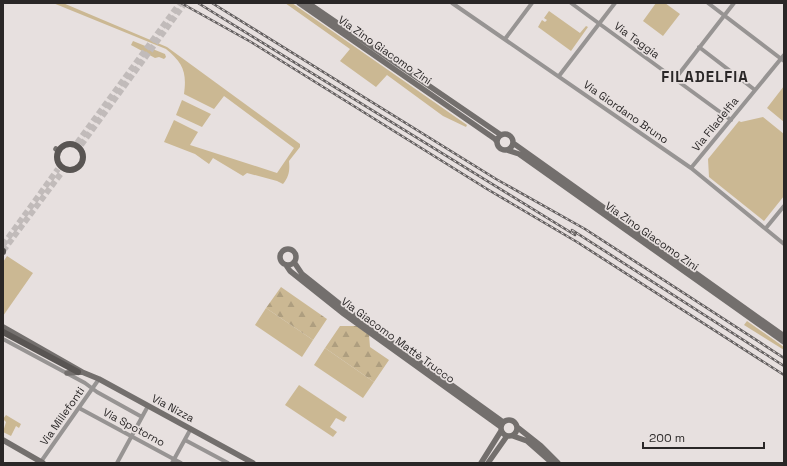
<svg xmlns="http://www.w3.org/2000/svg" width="787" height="466" viewBox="0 0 787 466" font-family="'Space Grotesk',sans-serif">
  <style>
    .green { fill: #cbb893 }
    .forest { fill: url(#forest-firs) }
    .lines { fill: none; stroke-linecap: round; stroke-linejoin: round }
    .primary-tunnel { stroke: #c1bbba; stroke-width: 6; stroke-dasharray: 6 3; stroke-linecap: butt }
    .street { stroke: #979493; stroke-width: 4 }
    .secondary { stroke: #736f6d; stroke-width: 5.5 }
    .primary { stroke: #595553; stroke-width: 6 }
    .rail-casing { stroke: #635f5f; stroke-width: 2.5 }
    .rail { stroke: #e7e0df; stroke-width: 1; stroke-dasharray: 3; stroke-linecap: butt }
    .labels { text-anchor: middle; stroke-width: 3.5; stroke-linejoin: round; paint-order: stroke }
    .street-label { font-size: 11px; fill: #2a2727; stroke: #e7e0df }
    .district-label { font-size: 15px; font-weight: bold; letter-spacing: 1px; fill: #2a2727; stroke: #e7e0df }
  </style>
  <defs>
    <pattern id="forest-firs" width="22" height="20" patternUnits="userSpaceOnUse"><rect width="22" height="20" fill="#cbb893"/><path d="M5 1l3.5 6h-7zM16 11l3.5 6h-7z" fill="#ae9e7f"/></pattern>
  </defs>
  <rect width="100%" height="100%" fill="#e7e0df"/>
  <path class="green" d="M53,3H63L167,47L300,144V147L289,161C290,170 289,177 283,184L277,181L247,173L243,176L213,158L209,164L195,154L164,142L174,120L198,132L190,145L277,173L294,148L224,96L214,109L184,94C187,72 183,63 166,49Z
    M285,3H292L467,125L466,127L443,116L387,75L376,87L340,61L350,49Z
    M656,3H665L680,14L663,36L643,21Z
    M549,11L580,33L586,26L588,27L571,51L538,27L542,20L545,22L547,20L544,18Z
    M133,41L165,54L166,57L164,59L159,57L155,58L131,45Z
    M784,86V122L767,108Z
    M182,100L211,114L202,127L176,115Z
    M763,117L784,134V196L764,221L709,177L708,159L739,121L741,122Z
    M7,256L33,273L3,316V262Z
    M266,308L313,340L302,357L255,325Z
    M747,321L784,347V350L744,325Z
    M325,348L374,382L363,398L314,365Z
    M299,385L347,417L344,422L336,418L330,427L337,432L333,437L285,405Z
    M6,415L21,424L19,428L16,426L11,436L3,432L6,422L3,419Z"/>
  <path class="forest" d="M281,287L327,319L313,340L266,308Z
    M340,326H357L369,335L370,347L389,360L374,382L325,348Z"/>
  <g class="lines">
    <path class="primary-tunnel" d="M77,143L180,3
      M81,145L185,3
      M3,245L58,169
      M3,251L62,172"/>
    <path class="street" d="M452,3L691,168L784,244
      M571,3L731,120
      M708,3L784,61
      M505,39L532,3
      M699,47L755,90
      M559,76L615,3
      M675,79L734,3
      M691,168L784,55
      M766,228L784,206
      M3,339L85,383L97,392L142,417
      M79,408L181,463
      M185,440L228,463
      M40,463L99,379
      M117,463L148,406
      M172,463L189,432"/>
    <path class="secondary" d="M299,3L495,139L497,142
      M308,3L501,135
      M497 142a8 8 0 1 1 16 0a8 8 0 1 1-16 0Z
      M513,143L784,336
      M56,149L59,151
      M507,150L519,154L784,342
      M280 257a8 8 0 1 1 16 0a8 8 0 1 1-16 0Z
      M294,262L302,274L346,309L503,422
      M286,265L290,271L344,314L501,427
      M3,327L82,372
      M67,373L82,372L99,379L253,463
      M501 428a8 8 0 1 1 16 0a8 8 0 1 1-16 0Z
      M517,427L541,446L558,463
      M513,436L527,441L552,463
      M3,440L43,463
      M481,463L501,431
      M488,463L507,436"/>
    <path class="primary" d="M57 157a13 13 0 1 1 26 0a13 13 0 1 1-26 0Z
      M3,252V251
      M3,332L78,372"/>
    <g class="rail-casing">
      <path id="rail" d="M181,3L251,42L487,189L577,242L784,375
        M198,3L575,235
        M212,3L496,179L585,229L784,358
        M572,230L784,366"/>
    </g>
    <use href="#rail" class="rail"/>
  </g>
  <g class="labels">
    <g class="street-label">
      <text transform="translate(637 40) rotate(36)" y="4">Via Taggia</text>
      <text transform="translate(385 50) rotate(35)" y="4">Via Zino Giacomo Zini</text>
      <text transform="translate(626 112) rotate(35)" y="4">Via Giordano Bruno</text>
      <text transform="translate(715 124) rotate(-51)" y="4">Via Filadelfia</text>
      <text transform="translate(652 236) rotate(35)" y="4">Via Zino Giacomo Zini</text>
      <text transform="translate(398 340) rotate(36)" y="4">Via Giacomo Mattè Trucco</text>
      <text transform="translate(173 408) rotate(28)" y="4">Via Nizza</text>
      <text transform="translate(62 416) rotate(-55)" y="4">Via Millefonti</text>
      <text transform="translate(134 427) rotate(28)" y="4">Via Spotorno</text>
    </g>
    <g class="district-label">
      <text x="705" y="82">FILADELFIA</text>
    </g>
  </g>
  <rect width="787" height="466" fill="none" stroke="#2a2727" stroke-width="8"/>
  <path d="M643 442v6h121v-6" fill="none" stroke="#2a2727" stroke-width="2"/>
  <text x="649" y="442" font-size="12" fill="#2a2727" stroke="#e7e0df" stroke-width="3" paint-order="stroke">200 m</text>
</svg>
